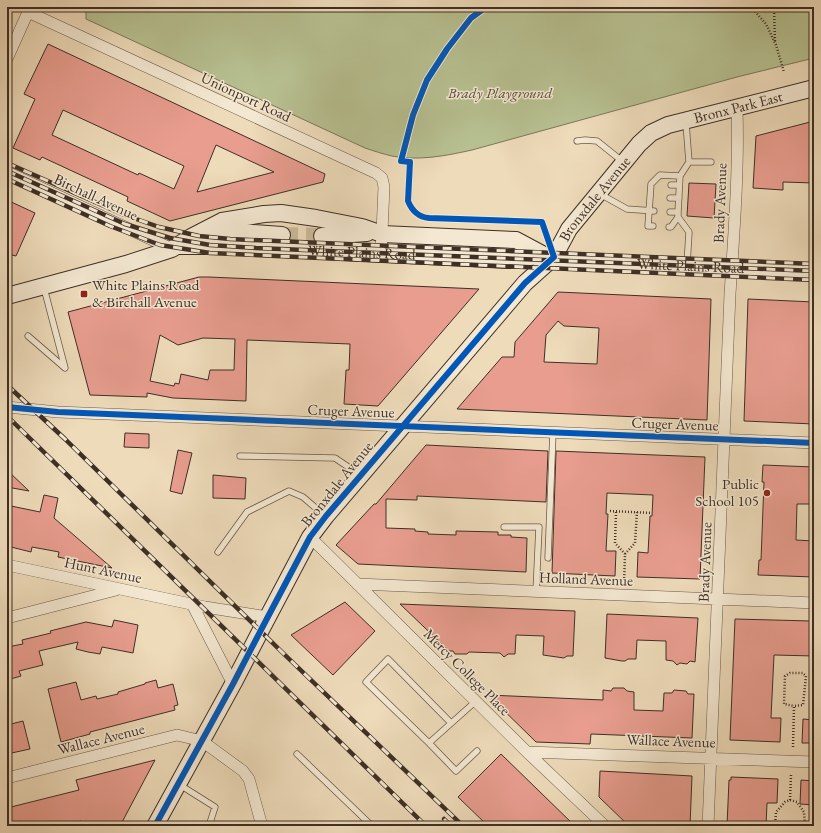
<svg xmlns="http://www.w3.org/2000/svg" width="821" height="833" viewBox="0 0 821 833" font-family="'EB Garamond',serif">
  <style>
    .green { fill: #b7c091; stroke: #7a785b }
    .building { fill: #e89d8f; stroke: #3e2f25; fill-rule: evenodd }
    .lines { fill: none; stroke-linecap: round; stroke-linejoin: round }
    .secondary-tunnel { stroke: #cbb99c; stroke-width: 16; stroke-dasharray: 16 8; stroke-linecap: butt }
    .lane-casing { stroke: #6a5a4a; stroke-width: 7 }
    .street-casing { stroke: #6a5a4a; stroke-width: 12 }
    .secondary-casing { stroke: #3e2f25; stroke-width: 18 }
    .path { stroke: #3e2f25; stroke-width: 2.5; stroke-dasharray: 1 2; stroke-linecap: butt }
    .lane { stroke: #f4e8d2; stroke-width: 5.5 }
    .street { stroke: #f4e8d2; stroke-width: 11 }
    .secondary { stroke: #f4e8d2; stroke-width: 16 }
    .rail-casing { stroke: #3e2f25; stroke-width: 4.5 }
    .rail { stroke: #f4e8d2; stroke-width: 3; stroke-dasharray: 9; stroke-linecap: butt }
    .cycleway-casing { stroke: #f4e8d2; stroke-width: 8 }
    .cycleway { stroke: #0057b8; stroke-width: 6 }
    .poi-dot { fill: #8f2418; stroke: #f4e8d2; stroke-width: 1.5 }
    .labels { text-anchor: middle; stroke-width: 3; stroke-linejoin: round; paint-order: stroke }
    .park-label { font-size: 15px; font-style: italic; fill: #564c3b; stroke: #f4e8d2 }
    .street-label { font-size: 15px; fill: #3e2f25; stroke: #f4e8d2 }
    .poi-label { font-size: 15px; fill: #3e2f25; stroke: #f4e8d2; text-anchor: start }
  </style>
  <rect width="100%" height="100%" fill="#eedbba"/>
  <filter id="stains"><feTurbulence type="fractalNoise" baseFrequency=".005" numOctaves="4"/><feColorMatrix values="0 0 0 0 .2 0 0 0 0 .09 0 0 0 0 .02 0 0 0 .5 -.17"/></filter>
  <radialGradient id="worn" r=".72"><stop offset=".6" stop-color="#630" stop-opacity="0"/><stop offset="1" stop-color="#630" stop-opacity=".3"/></radialGradient>
  <path class="green" d="M86,7H814V58L737,77L472,150C445,156 419,161 392,156C383,154 374,151 365,148L86,19Z"/>
  <path class="building" d="M48,44L325,174L323,182L170,221L127,201L128,197L42,157L40,160L13,148L35,99L24,94ZM63,110L184,166L174,189L139,173L138,175L52,135ZM216,145L274,172L197,192Z
    M814,121V183L783,182V190L753,188L756,136Z
    M689,183L716,184L714,218L687,216Z
    M7,200L35,213L16,256L7,254Z
    M199,277H209L479,289L378,406L344,404L346,370H349L350,344L247,340L246,401L173,398L147,393V397L90,395L68,312ZM160,335L178,345L203,338L235,339L234,370H210L208,380L181,374L179,384L175,383L174,386L150,381Z
    M558,292L711,299L707,420L457,409L502,357H514L515,342ZM558,321L564,326L599,328L597,364L544,362L546,335Z
    M748,299L814,302V424L744,421Z
    M125,433L149,434V448L124,447Z
    M426,445L548,451L546,502L417,496V500L386,499V528L415,529V531L428,532V534L456,535V531L498,532V535H511V537L527,538L526,572L358,564L336,545L374,504H376Z
    M178,450L192,453L182,494L170,491Z
    M556,451L705,457L700,579L637,577L638,552L648,553L650,516H652L653,495L607,493L606,514H608L606,551H616L615,576L552,573Z
    M763,465L814,467V504H797L796,540L814,541V577L758,575L759,560H761L764,482H762Z
    M7,470L29,491L7,487Z
    M213,475L246,478L245,499L213,498Z
    M44,495L58,498L54,518L112,568L58,557L59,552L32,547L31,552L7,546V509H10L11,506L40,512Z
    M345,602L375,631L333,675L291,635Z
    M400,604L575,611L573,656H567L564,658L543,655L544,636L516,635L515,654H508L504,657L500,653L469,652L467,654H455L453,651H449Z
    M607,614L698,618L695,662L690,661L687,664L680,663L677,665L673,661L666,660V641L637,640L636,659H628L625,661H622L605,658Z
    M735,619L811,621L810,640H814V656L774,655L771,718H781L780,742L730,740Z
    M114,620L138,625L133,653L102,647L100,654L88,652L76,649L78,642L39,651L43,665L19,671L21,676L7,680V647L23,644L22,640L51,633L50,631L86,622L112,627Z
    M156,680L158,688L173,684L178,705L174,706L175,710L90,732V734L61,742L48,689L76,682L81,700L96,696L97,699L118,694V692L145,684V683Z
    M613,688H624L627,691L634,692V710L663,711L664,693H672L674,690L686,691L688,694H694L692,738L591,734L590,744L536,742L488,695L603,700V690L611,691Z
    M803,719L814,720V743H802Z
    M23,721L30,749L7,754V725Z
    M501,754L575,826H488L458,797Z
    M155,760L120,826H83L81,821L60,826H7V808L79,790L76,780Z
    M600,771L692,776L690,826H629L599,797Z
    M731,777L778,779L777,803H767L766,826H727L729,780H731Z
    M801,780L814,781V805L800,804Z"/>
  <g class="lines">
    <path class="secondary-tunnel" d="M282,235L322,236"/>
    <g class="lane-casing">
      <path id="lane" d="M686,123L689,162H711
        M577,141L585,140L597,141L622,161
        M671,185H679
        M600,194L627,209L654,211
        M670,198H679
        M670,212H678
        M653,226H648L651,184L660,175L680,176
        M669,227H671L678,217
        M687,265L689,232L678,217V212L680,176L689,162
        M28,336L65,368L44,288
        M240,456L335,458L360,475
        M504,527H539L536,592
        M218,552L247,512L289,491L303,497L325,516
        M548,558L553,432
        M476,701L429,743L456,771L477,751
        M429,743L366,682L388,659L451,723
        M297,754L372,826
        M180,785L215,807L209,826"/>
    </g>
    <g class="street-casing">
      <path id="street" d="M7,59L28,12L376,173L382,178L384,187L381,254
        M7,172L172,249
        M7,407L58,412L814,443
        M310,537L527,752L605,826
        M7,565L205,607L268,617
        M357,584L814,603
        M192,604L233,684
        M7,618L116,590
        M527,752L814,762
        M7,778L177,735L202,741L243,771L249,779L262,826
        M708,826L730,294C734,232 739,170 737,108"/>
    </g>
    <g class="secondary-casing">
      <g id="secondary">
        <path d="M200,236L239,232L282,235"/>
        <path d="M322,236L367,233"/>
        <path d="M178,246H224L509,260L544,255L574,262L814,272"/>
        <path d="M7,296L126,264L172,249L191,237L222,221L264,214L281,213L316,218L362,227L382,234L516,240L544,255"/>
        <path id="s1" d="M155,826L233,684L262,628L310,537L326,516L525,283L554,257L569,229L639,144L651,133L668,125L814,88"/>
      </g>
    </g>
    <path class="path" d="M751,7L766,24L776,45L784,72
      M774,7L775,42
      M610,511L652,513
      M616,512L615,543L625,554L624,585
      M625,554L635,543L637,512
      M793,747L794,706L803,705L806,676L803,673H790L785,676L784,704L794,706
      M790,800L791,775
      M775,826L776,812L785,802L790,800L797,802L804,812L805,826"/>
    <use href="#lane" class="lane"/>
    <use href="#street" class="street"/>
    <use href="#secondary" class="secondary"/>
    <g class="rail-casing">
      <g id="rail">
        <path d="M7,163L122,214L159,227L199,236L230,239L322,243L814,264"/>
        <path id="s2" d="M7,171L125,224L170,238L210,245L256,248L814,271"/>
        <path d="M7,179L110,226L160,245L210,253L814,280"/>
        <path d="M7,385L65,439L286,656L463,826"/>
        <path d="M7,416L426,826"/>
        <path d="M444,819L451,826"/>
      </g>
    </g>
    <use href="#rail" class="rail"/>
    <g class="cycleway-casing">
      <path id="cycleway" d="M7,407L58,412L814,443
        M155,826L233,684L262,628L310,537L326,516L525,283L554,257L542,222L429,218C418,217 412,211 408,201L410,162L401,161L413,115L427,80L447,49L471,18L486,7"/>
    </g>
    <use href="#cycleway" class="cycleway"/>
  </g>
  <g class="poi-dot">
    <rect x="80" y="290" width="8" height="8" rx="2"/>
    <circle cx="767" cy="493" r="4"/>
  </g>
  <g class="labels">
    <g class="park-label">
      <text x="500" y="98">Brady Playground</text>
    </g>
    <g class="street-label">
      <text transform="translate(246 97) rotate(25)" y="5">Unionport Road</text>
      <text dy="5" stroke="none"><textPath href="#s1" startOffset="949">Bronx Park East</textPath></text>
      <text transform="translate(96 197) rotate(25)" y="5">Birchall Avenue</text>
      <text dy="5" stroke="none"><textPath href="#s1" startOffset="771">Bronxdale Avenue</textPath></text>
      <text transform="translate(720 203) rotate(-88)" y="5">Brady Avenue</text>
      <text dy="5" stroke="none"><textPath href="#s2" startOffset="369">White Plains Road</textPath></text>
      <text dy="5" stroke="none"><textPath href="#s2" startOffset="698">White Plains Road</textPath></text>
      <text transform="translate(351 411) rotate(2)" y="5">Cruger Avenue</text>
      <text transform="translate(675 424) rotate(2)" y="5">Cruger Avenue</text>
      <text transform="translate(337 484) rotate(-51)" y="5">Bronxdale Avenue</text>
      <text transform="translate(705 562) rotate(-88)" y="5">Brady Avenue</text>
      <text transform="translate(103 570) rotate(12)" y="5">Hunt Avenue</text>
      <text transform="translate(586 579) rotate(2)" y="5">Holland Avenue</text>
      <text transform="translate(467 672) rotate(45)" y="5">Mercy College Place</text>
      <text transform="translate(101 739) rotate(-14)" y="5">Wallace Avenue</text>
      <text transform="translate(671 741) rotate(2)" y="5">Wallace Avenue</text>
    </g>
    <g class="poi-label">
      <text x="92" y="290">White Plains Road<tspan x="92" dy="17">&amp; Birchall Avenue</tspan></text>
      <text x="759" y="489" text-anchor="end">Public<tspan x="759" dy="17">School 105</tspan></text>
    </g>
  </g>
  <rect width="821" height="833" fill="none" stroke="#eedbba" stroke-width="24"/>
  <rect x="8" y="8" width="805" height="817" fill="none" stroke="#3e2f25" stroke-width="2"/>
  <rect x="12" y="12" width="797" height="809" fill="none" stroke="#3e2f25"/>
  <rect width="100%" height="100%" filter="url(#stains)"/>
  <rect width="100%" height="100%" fill="url(#worn)"/>
</svg>
